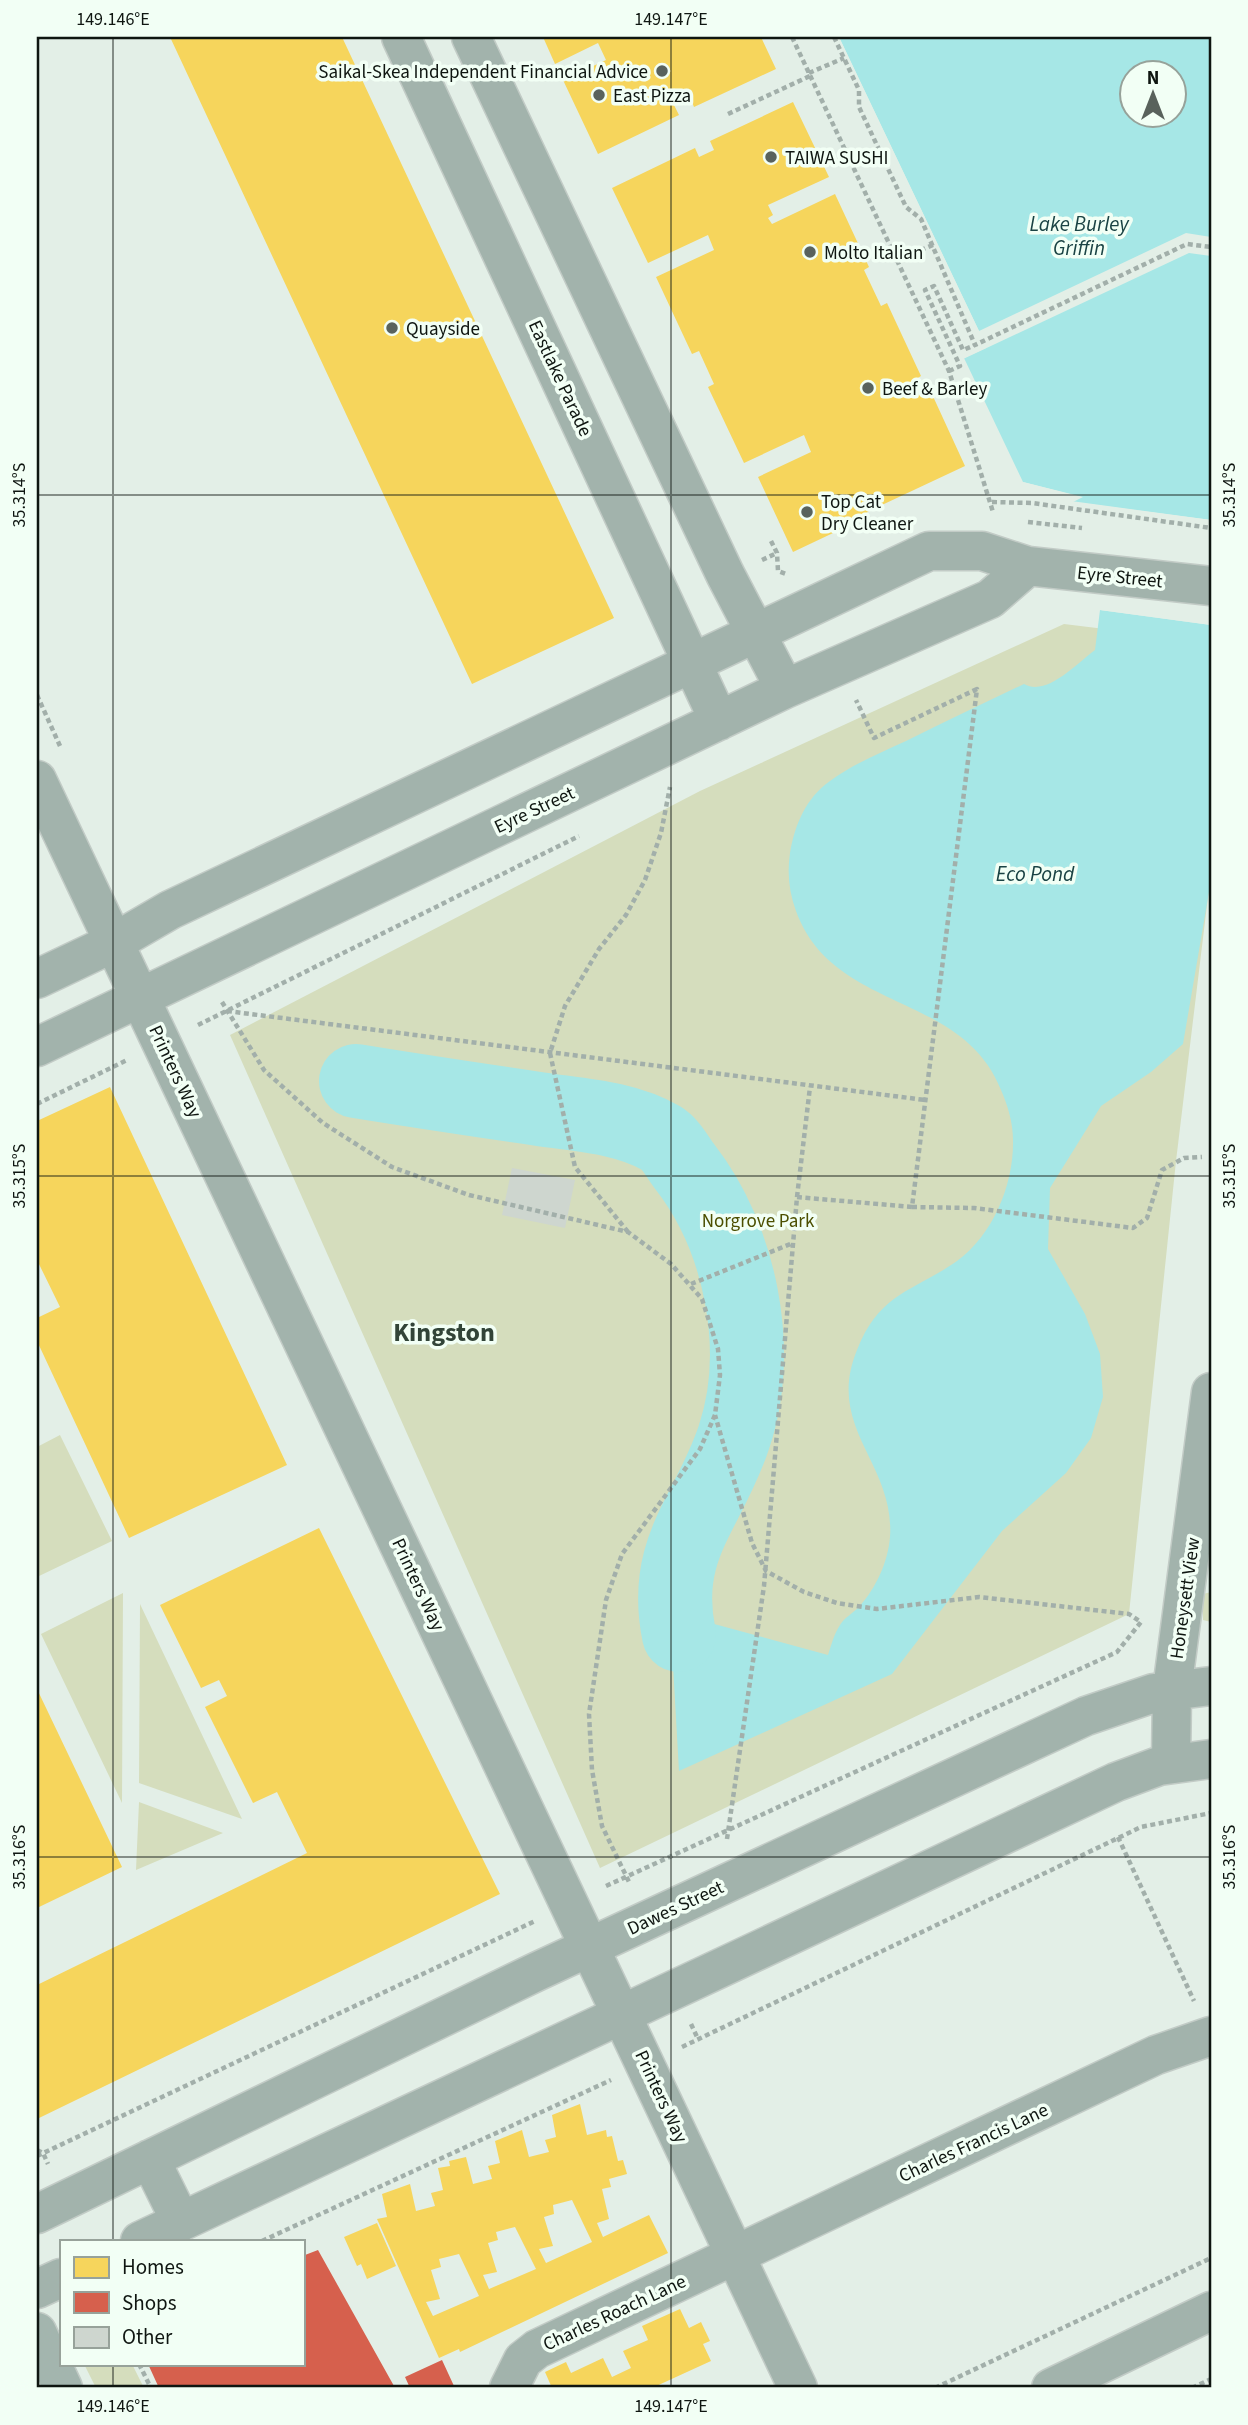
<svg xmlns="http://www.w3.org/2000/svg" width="1248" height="2425" viewBox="0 0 1248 2425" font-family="'Source Sans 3',sans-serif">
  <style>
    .green { fill: #d5ddbd }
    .water { fill: #a6e7e6; fill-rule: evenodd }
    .pier { fill: #e3efe7 }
    .homes { fill: #f6d55c; fill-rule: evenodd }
    .shops { fill: #d6604d }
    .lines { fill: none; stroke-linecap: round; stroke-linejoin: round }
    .river { stroke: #a6e7e6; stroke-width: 74 }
    .building { fill: #ced6cf }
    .minor-casing { stroke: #c2cbc6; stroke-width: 41 }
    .major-casing { stroke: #c2cbc6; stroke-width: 41 }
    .path { stroke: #a2afaa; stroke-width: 4.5; stroke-dasharray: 5 3.5; stroke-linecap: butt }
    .minor { stroke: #a2b3ac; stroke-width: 38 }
    .major { stroke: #a3b5ae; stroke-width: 38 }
    .ticks { fill: none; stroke: #0f1611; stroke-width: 2; stroke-opacity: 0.45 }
    .poi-dot { fill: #59625c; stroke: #f2fff5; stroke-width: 2.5 }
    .labels { text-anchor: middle; stroke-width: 7; stroke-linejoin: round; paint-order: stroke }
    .poi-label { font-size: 19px; fill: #0f1611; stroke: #f2fff5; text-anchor: start }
    .street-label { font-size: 19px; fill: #0f1611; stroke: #f2fff5 }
    .park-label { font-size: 19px; fill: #4c4f01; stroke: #f2fff5 }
    .water-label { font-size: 21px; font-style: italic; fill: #1a4344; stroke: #f2fff5 }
    .district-label { font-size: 26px; font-weight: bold; fill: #324438; stroke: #f2fff5 }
    .neatline { fill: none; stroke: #0f1611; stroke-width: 2.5 }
    .ticks-label { font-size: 18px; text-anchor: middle; fill: #0f1611 }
  </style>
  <rect width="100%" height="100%" fill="#e3efe7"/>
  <path class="green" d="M1064,624L1211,642V872L1176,1161L1129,1614L600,1868L230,1035L700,791Z
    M60,1435L112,1541L37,1577V1447Z
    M1211,1592V1622L1203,1620V1594Z
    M123,1593L122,1803L41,1634Z
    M140,1604L242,1819L139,1783Z
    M139,1802L223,1833L136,1870Z
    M84,2364H132L144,2388H96Z"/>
  <path class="water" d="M839,37H1211V520L1071,501L1081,497L1023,482L964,358L986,348L979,331ZM1132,74H1174V116H1132Z
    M1100,610L1211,625V880L1183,1044L1151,1072L1101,1106L1050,1188L1048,1249L1085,1314L1100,1354L1103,1397L1091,1438L1066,1473L1002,1531L892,1674L679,1771L670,1612L828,1655C831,1646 834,1634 840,1625C844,1618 853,1613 859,1607C876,1588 888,1562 890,1537C895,1463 825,1428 857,1350C880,1292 913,1292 957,1261C993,1235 1014,1184 1013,1140C1013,1123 1008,1106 1001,1090C962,991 833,1013 796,911C789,892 787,873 790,853C795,824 806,798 830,781C853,764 880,753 906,741C945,722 984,703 1024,684C1047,697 1077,663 1095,650Z"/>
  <path class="pier" d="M836,37H839L979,331L1186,233L1211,237V256L1189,253L961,360L962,355L981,347L976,333Z
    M1023,482L1083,497L1073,502L1211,520V523L1071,505L1068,501L1071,498L1025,486Z
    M1100,607L1211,621V625L1100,610Z"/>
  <path class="homes" d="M170,37H342L614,618L472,684Z
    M543,37H761L776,69L694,107L690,97L674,105L679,115L598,154L563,80L606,60L598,43L555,64Z
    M793,102L829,177L768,205L773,215L768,218L772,224L835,194L869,267L864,270L881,306L887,303L921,376L916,379L924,396L931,392L965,466L867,512L869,516L793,552L758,477L811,452L804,435L744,463L708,387L714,384L699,351L692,354L656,277L714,250L708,235L648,263L612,188L695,148L699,157L714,150L710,141Z
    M110,1087L287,1465L129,1538L37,1341V1318L60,1307L37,1260V1121Z
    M319,1528L500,1894L37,2119V1985L307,1853L277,1792L253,1803L205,1707L227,1696L219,1680L201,1688L160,1605Z
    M37,1689L122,1867L37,1908Z
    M580,2104L587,2135L606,2130L607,2137L612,2136L618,2161L623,2160L627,2174L609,2179L611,2187L602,2189L609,2219L597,2223L603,2237L649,2215L668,2253L460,2352L459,2349L439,2358L377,2219L387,2217L382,2194L410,2184L416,2211L435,2206L431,2193L443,2190L438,2168L450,2166L449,2161L466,2157L473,2184L492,2179L488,2166L500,2163L495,2141L522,2130L529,2157L549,2152L545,2140L556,2137L552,2115ZM572,2200L592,2242L546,2263L539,2249L553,2246L544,2217L554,2214L553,2205ZM515,2227L536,2269L489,2289L483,2275L497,2272L488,2243L498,2240L496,2232ZM459,2254L479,2296L433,2316L426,2302L440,2299L431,2270L441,2267L439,2259Z
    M377,2223L396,2266L367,2279L361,2264L357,2266L344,2237Z
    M680,2309L689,2328L701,2322L710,2341L703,2344L711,2361L652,2388H552L545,2372L566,2362L571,2373L603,2358L612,2377L631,2368L623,2351L648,2340L642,2326Z"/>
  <path class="shops" d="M303,2250L305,2255L318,2250L394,2386L159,2388L148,2364H303Z
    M442,2360L454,2386L410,2388L405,2377Z"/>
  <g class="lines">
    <path class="river" d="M356,1081C417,1091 478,1100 539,1109C579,1115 625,1117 661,1138C671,1144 678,1158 685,1167C741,1239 763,1350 734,1437C709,1513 661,1547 679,1635"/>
  </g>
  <path class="building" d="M512,1168L575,1180L565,1228L502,1215Z"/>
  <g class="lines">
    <g class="minor-casing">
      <path id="minor" d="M401,37L719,721
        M471,37L725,574L785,689
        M37,780L798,2388
        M37,979L115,942L170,910L929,551H982L1028,566L1211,586
        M37,1047L785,689L990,599L1028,566
        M1171,1763L1172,1690L1211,1392
        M150,2159L181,2222
        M37,2214L536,1972L1086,1716L1154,1693L1211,1686
        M140,2241L1116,1782L1159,1766L1211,1759
        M37,2289L61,2278
        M509,2388L523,2360L537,2349L1156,2055L1211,2036
        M1051,2388L1211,2311"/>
    </g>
    <g class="major-casing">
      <path id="major" d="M37,2332L63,2388"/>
    </g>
    <path class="path" d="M792,37L949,371L993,512
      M834,37L859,90V107L906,207L921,219L975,345L1187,244L1211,247
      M809,73L844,58
      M728,114L810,76
      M897,260L933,245
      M949,371L960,366L925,290L934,286L963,350L975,345
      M992,502L1032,503L1211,528
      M1028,522L1082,528
      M771,541L777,553L778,571L786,574
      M762,560L777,553
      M37,695L60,746
      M222,1002L264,1070L323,1123L392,1167L469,1195L628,1232L671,1264L702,1299L718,1349L720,1375L715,1415L700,1449L622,1554L606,1600L589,1714L592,1770L602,1826L630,1884
      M227,1011L925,1100
      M198,1025L579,836
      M37,1104L127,1060
      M797,1197L810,1087
      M912,1207L974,1208L1133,1228L1147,1218L1162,1170L1184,1158L1202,1157
      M628,1232L575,1167L550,1053L565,1006L599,949L626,915L645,880L661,833L670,787
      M691,1284L793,1243
      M1118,1837L1194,2001
      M727,1839L764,1586L797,1197L912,1207L977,689L874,738L856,700
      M606,1886L1117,1652L1141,1622L1129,1614L979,1597L877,1609L837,1603L804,1592L766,1571L752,1543L715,1415
      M691,2024L698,2039
      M682,2047L1141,1827L1211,1813
      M37,2150L43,2153L48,2164
      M37,2156L535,1921
      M262,2241L611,2080
      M139,2364L151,2388
      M935,2388L1211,2258
      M1192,2388L1211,2379"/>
    <use href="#minor" class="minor"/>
    <use href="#major" class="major"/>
  </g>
  <path class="ticks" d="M113,37V2241M671,37V2388M37,495H1211M37,1176H1211M37,1857H1211M113,2364V2388"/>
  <g class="poi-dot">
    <circle cx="662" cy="71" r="7"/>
    <circle cx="599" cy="95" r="7"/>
    <circle cx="771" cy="157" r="7"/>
    <circle cx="810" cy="252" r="7"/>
    <circle cx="392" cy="328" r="7"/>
    <circle cx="868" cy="388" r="7"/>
    <circle cx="807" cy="512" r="7"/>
  </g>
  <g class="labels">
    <g class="poi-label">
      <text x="648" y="78" text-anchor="end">Saikal-Skea Independent Financial Advice</text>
      <text x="613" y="102">East Pizza</text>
      <text x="785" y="164">TAIWA SUSHI</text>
      <text x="824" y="259">Molto Italian</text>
      <text x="406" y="335">Quayside</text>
      <text x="882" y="395">Beef &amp; Barley</text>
      <text x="821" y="508">Top Cat<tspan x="821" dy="22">Dry Cleaner</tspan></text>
    </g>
    <g class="street-label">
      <text transform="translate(561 378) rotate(65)" y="7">Eastlake Parade</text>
      <text transform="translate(1120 576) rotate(6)" y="7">Eyre Street</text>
      <text transform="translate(534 809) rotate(-25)" y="7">Eyre Street</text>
      <text transform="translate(176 1071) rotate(65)" y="7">Printers Way</text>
      <text transform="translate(419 1584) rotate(65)" y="7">Printers Way</text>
      <text transform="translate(1184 1598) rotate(-82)" y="7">Honeysett View</text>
      <text transform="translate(675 1907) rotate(-25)" y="7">Dawes Street</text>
      <text transform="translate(662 2096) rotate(65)" y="7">Printers Way</text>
      <text transform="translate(973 2142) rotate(-25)" y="7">Charles Francis Lane</text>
      <text transform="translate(614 2312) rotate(-25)" y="7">Charles Roach Lane</text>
    </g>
    <g class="park-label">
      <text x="758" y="1227">Norgrove Park</text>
    </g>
    <g class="water-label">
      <text x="1079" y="231">Lake Burley<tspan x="1079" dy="24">Griffin</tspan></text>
      <text x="1035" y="881">Eco Pond</text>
    </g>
    <g class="district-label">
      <text x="444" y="1341">Kingston</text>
    </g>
  </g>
  <rect width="1248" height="2425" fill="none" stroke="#f2fff5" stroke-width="77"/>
  <rect x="60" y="2240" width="245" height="126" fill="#f2fff5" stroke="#97a29a" stroke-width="2"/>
  <rect x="74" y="2257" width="35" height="21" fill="#f6d55c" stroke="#97a29a" stroke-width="2"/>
  <text x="122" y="2274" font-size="21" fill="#0f1611">Homes</text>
  <rect x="74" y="2292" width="35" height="21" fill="#d6604d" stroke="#97a29a" stroke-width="2"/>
  <text x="122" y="2310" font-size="21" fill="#0f1611">Shops</text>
  <rect x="74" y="2327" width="35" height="21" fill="#ced6cf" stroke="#97a29a" stroke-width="2"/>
  <text x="122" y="2344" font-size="21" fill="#0f1611">Other</text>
  <g transform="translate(1153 94)"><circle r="33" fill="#f2fff5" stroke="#97a29a" stroke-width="2"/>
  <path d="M0-5L12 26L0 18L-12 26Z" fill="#59625c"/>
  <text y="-10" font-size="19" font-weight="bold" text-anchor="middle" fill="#0f1611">N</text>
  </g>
  <rect x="38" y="38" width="1172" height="2348" class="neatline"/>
  <g class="ticks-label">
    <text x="113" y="25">149.146°E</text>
    <text x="671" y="25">149.147°E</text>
    <text transform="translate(19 495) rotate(-90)" y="6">35.314°S</text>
    <text transform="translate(1229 495) rotate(-90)" y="6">35.314°S</text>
    <text transform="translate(19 1176) rotate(-90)" y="6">35.315°S</text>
    <text transform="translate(1229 1176) rotate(-90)" y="6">35.315°S</text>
    <text transform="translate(19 1857) rotate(-90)" y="6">35.316°S</text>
    <text transform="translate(1229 1857) rotate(-90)" y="6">35.316°S</text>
    <text x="113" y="2412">149.146°E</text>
    <text x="671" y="2412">149.147°E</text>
  </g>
</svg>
